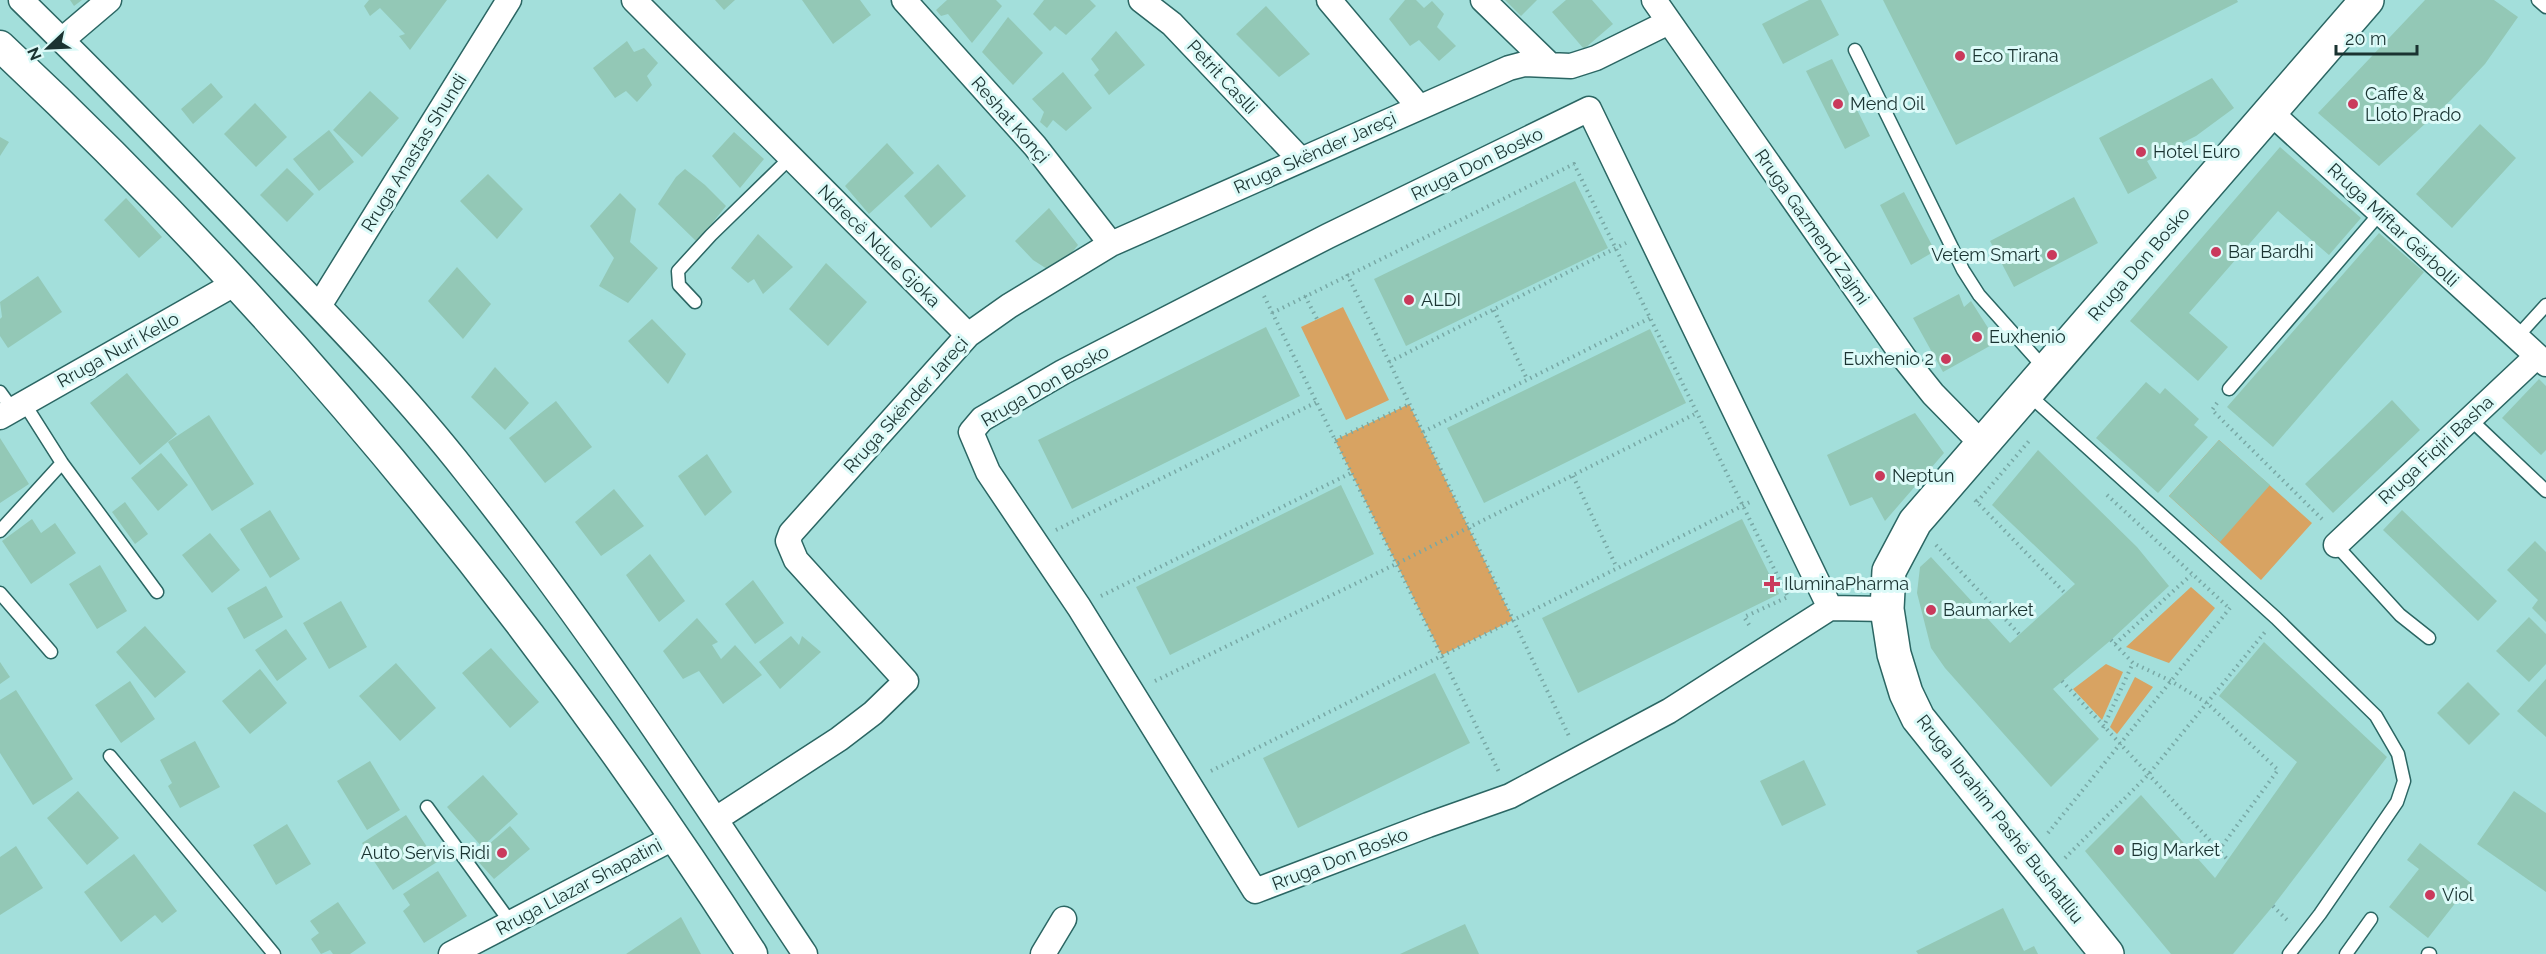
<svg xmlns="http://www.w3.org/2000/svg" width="2546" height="954" viewBox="0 0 2546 954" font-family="Raleway,sans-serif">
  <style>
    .green { fill: #d8a362 }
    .building { fill: #93c8b6 }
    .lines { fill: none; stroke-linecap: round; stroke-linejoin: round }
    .service-casing { stroke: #2b6663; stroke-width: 15 }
    .minor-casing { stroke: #2b6663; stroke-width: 27 }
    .tertiary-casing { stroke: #2b6663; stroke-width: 33 }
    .secondary-casing { stroke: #2b6663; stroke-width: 36 }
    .path { stroke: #78a8a5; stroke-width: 4; stroke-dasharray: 1.5 4.5; stroke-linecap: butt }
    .service { stroke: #fff; stroke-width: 12 }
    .minor { stroke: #fff; stroke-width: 24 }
    .tertiary { stroke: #fff; stroke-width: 30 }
    .secondary { stroke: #fff; stroke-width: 33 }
    .poi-dot { fill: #ca3a5c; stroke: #dcfaf8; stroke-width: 2 }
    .labels { text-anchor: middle; stroke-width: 6; stroke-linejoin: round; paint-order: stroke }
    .poi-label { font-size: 18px; fill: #1a3331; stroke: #dcfaf8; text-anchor: start }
    .street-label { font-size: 18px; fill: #1a3331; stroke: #dcfaf8 }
  </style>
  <rect width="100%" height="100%" fill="#a3dfdb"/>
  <path class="green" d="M1343,307L1389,400L1346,420L1301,327Z
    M1409,404L1513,620L1442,655L1335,440Z
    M2219,440L2312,523L2261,580L2169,496Z
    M2191,587L2215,608L2169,663L2126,647Z
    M2106,664L2123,672L2102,720L2073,689Z
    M2135,677L2153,687L2117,734L2110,727Z"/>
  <path class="building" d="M70,0H82L74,6Z
    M369,0H447L410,50L399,36L405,34L380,8L370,16L364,6Z
    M715,0H735L724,10Z
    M802,0H860L871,15L833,44Z
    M947,0H996L1002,6L972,43L948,14L941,16L936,10Z
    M1044,0H1090L1096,6L1066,35L1055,26L1050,31L1033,14Z
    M1405,0H1416L1424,8L1432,1L1444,14L1437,27L1456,46L1439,61L1419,40L1410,46L1389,19Z
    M1505,0H1537L1521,16Z
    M1566,0H1592L1613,24L1584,49L1552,12Z
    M1809,0H1821L1839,35L1783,64L1762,24Z
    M1883,0H2237L2238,2L1956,145Z
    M2425,0H2494L2518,17L2485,64L2451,100L2379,166L2318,113Z
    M1266,6L1310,54L1279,77L1236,34Z
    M1008,17L1043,53L1013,85L982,52Z
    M1116,31L1145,65L1109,95L1094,75L1099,70L1091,59Z
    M627,41L634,52L644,48L658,63L647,76L652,85L637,102L626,91L615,98L593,68Z
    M1832,59L1870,136L1845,149L1806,71Z
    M1063,72L1092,108L1066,131L1053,120L1047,128L1040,122L1044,112L1032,99Z
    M2212,78L2234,108L2196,136L2147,161L2157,178L2128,194L2099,138Z
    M211,83L223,97L193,124L181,109Z
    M370,91L399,118L362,157L333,130Z
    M255,103L287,137L256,167L224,134Z
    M2480,124L2516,158L2452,228L2416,194Z
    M329,130L354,162L319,191L293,159Z
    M734,132L764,159L740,188L712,156Z
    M0,137L9,142L0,156Z
    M887,143L914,173L869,214L845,186Z
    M2280,147L2361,218L2329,255L2278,211L2189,313L2228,347L2198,381L2130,321Z
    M938,164L966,196L931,228L904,196Z
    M287,168L314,194L287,222L260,195Z
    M685,169L705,185L726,206L697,242L658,204L676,177Z
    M488,174L523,209L497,239L460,201Z
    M1575,181L1608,248L1406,346L1374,279Z
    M1904,192L1935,251L1911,265L1880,205Z
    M620,193L636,209L630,242L658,268L628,303L599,286L614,258L590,226Z
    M2074,197L2098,243L2014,287L1990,241Z
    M126,198L162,237L139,258L104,220Z
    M1049,208L1078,245L1055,274L1033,260L1015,241Z
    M2379,233L2424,272L2273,447L2227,407Z
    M758,234L793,267L763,294L754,279L748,283L731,268Z
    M826,263L867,302L828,346L789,309Z
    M457,267L491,304L463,339L428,301Z
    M38,276L62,312L8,348L0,336V319L2,317L0,302Z
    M1959,294L1964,307L1971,301L1997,342L1943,372L1913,318Z
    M652,319L686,354L668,384L628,341Z
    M1266,327L1300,396L1072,509L1038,440Z
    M1650,329L1686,403L1484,503L1447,428Z
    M495,367L529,403L505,430L471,397Z
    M127,373L177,434L140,465L90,403Z
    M2539,379L2546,386V450L2541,455L2502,418Z
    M2146,382L2160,394L2165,388L2199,419L2194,425L2208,437L2158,493L2096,438Z
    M2392,400L2420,430L2333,513L2305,484Z
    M556,401L592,447L545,483L509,438Z
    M1915,413L1944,453L1885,521L1872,497L1850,506L1827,455Z
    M209,415L254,484L212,511L168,442Z
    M0,438L29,484L0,503Z
    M2219,440L2270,485L2220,542L2169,496Z
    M2038,450L2137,547L2169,586L2111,640L2053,689L2099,739L2051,787L1945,668L1931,648L1917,593L1920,567L1931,557L2010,643L2075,584L1992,505Z
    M161,453L188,485L158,511L131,478Z
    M707,454L732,492L705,516L678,476Z
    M1341,485L1374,554L1170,655L1136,587Z
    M614,489L644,526L601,556L575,522Z
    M125,502L148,534L135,544L112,512Z
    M270,510L300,559L270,578L240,529Z
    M2402,510L2497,601L2478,621L2383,530Z
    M32,519L41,533L55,523L76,553L31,584L2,541Z
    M1742,519L1779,594L1578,693L1542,618Z
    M210,533L240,570L212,593L182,555Z
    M2535,541L2546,552V622L2532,608L2538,600L2507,570Z
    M650,554L685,601L659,622L626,575Z
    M100,565L127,611L97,629L69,584Z
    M753,580L784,623L755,644L725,604Z
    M266,586L283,617L244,639L227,608Z
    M341,601L367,647L329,669L303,623Z
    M2529,617L2546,634V664L2529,682L2496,651Z
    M697,618L718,642L712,645L721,659L735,645L762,675L723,704L699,671L683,679L663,651Z
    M145,626L186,672L155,698L116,652Z
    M286,629L307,659L277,681L255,650Z
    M791,636L799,645L802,636L821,652L780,689L759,662Z
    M2264,642L2387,757L2273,906L2233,954H2171L2085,851L2141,795L2215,878L2297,762L2219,696Z
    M491,648L539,702L510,728L462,673Z
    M0,662L10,677L0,684Z
    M396,663L436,708L400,741L359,696Z
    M260,669L287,703L250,734L222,701Z
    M1435,673L1470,743L1298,828L1263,758Z
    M2546,679V737L2517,711Z
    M130,681L155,719L121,743L95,705Z
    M2468,682L2500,714L2469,745L2437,713Z
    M16,690L73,779L33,805L0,753V700Z
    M195,741L220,787L180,808L168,786L172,783L160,760Z
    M1804,760L1826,805L1782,826L1760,781Z
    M370,761L400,810L367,830L337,781Z
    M483,775L518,814L482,847L447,807Z
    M78,791L119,838L87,865L47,818Z
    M2514,791L2546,813V892L2477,844Z
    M406,815L437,862L393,890L362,843Z
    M287,824L311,864L276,885L253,845Z
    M510,826L530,849L494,879L474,857Z
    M2420,843L2471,883L2428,938L2389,907L2419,869L2407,860Z
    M16,846L43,888L0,915V857Z
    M134,854L177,911L162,923L155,915L121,942L84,892Z
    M438,871L467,916L424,943L403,911L410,905L403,894Z
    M338,902L366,943L350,954H333L330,950L321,954L311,939L319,933L310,921Z
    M2003,908L2024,951L2034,946L2038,954H1918L1916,951Z
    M681,917L701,954H626Z
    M1465,924L1479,954H1400Z"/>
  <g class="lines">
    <g class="service-casing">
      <path id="service" d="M2538,0L2546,7
        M1855,50L1963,270L1979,295L2046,370
        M695,302L679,285L678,271L711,235L790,158
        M2516,338L2546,305
        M2229,389L2381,212
        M0,392L13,410
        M2028,394L2276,618L2376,716L2398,754L2404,781L2397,802L2320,914L2289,954
        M24,403L62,463L157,592
        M2470,419L2546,491
        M0,531L62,463
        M2336,545L2400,615L2429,638
        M0,593L51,652
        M110,756L274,954
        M427,807L511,923
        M2346,954L2371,919
        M2428,954H2430"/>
    </g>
    <g class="minor-casing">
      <path id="minor" d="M21,0C107,84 191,171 273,258C339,327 406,396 465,471C588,625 696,790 805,954
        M634,0L968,335
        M904,0L1035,146L1111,244
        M1141,0L1172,24L1300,159
        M1329,0L1419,107
        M1483,0L1549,64
        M1654,0L1905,359L1933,394L1983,445
        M62,40L109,0
        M1589,109L1830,608L1669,711L1510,796L1428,825L1255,891L1079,607L988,472L971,432L982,419L1063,372L1328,236Z
        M2269,111L2546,364
        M319,306L509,0
        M0,417L236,283
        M2336,545L2537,356
        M1830,608L1887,609
        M716,819L839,739L873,713L906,681L796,560L788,541L791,533L968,335L1009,306L1111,244L1509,68L1524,64L1571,66L1596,58L1669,22
        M451,954L675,837
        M1043,954L1064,919"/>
    </g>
    <g class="tertiary-casing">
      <path id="tertiary" d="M0,46C288,315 539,623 752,954"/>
    </g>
    <g class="secondary-casing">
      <path id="secondary" d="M2107,954L1918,718L1906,693L1894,654L1887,609L1889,571L1915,522L2367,0"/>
    </g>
    <path class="path" d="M1347,274L1569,736
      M1264,296L1500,774
      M1305,296L1317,319
      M1494,310L1527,379
      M1272,313L1574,164L1788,597L1744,617L1751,628
      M1389,362L1626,243
      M2217,403L2212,410L2324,521
      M1423,432L1650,318
      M1335,440L1409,404
      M1573,476L1617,568
      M2107,495L2230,609
      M1975,500L2065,593
      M1977,502L2029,441
      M1056,530L1317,402
      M1936,545L2019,634
      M1101,596L1351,473
      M2111,640L2133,663L2171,681L2207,703L2278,770L2219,850
      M2115,644L2191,575
      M1155,681L1396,564L1697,413
      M2062,681L2228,860
      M2103,728L2133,663
      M1211,771L1752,501
      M2048,833L2230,608
      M2065,858L2148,775L2265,632
      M2273,906L2290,923"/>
    <use href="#service" class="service"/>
    <use href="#minor" class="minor"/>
    <use href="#tertiary" class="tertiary"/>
    <use href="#secondary" class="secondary"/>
  </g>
  <g class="poi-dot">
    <circle cx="1960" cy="56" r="6"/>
    <circle cx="1838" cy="104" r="6"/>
    <circle cx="2353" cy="104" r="6"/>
    <circle cx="2141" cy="152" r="6"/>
    <circle cx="2216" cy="252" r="6"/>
    <circle cx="2052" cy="255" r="6"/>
    <circle cx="1409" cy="300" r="6"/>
    <circle cx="1977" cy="337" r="6"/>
    <circle cx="1946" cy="359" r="6"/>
    <circle cx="1880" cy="476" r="6"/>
    <path d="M1769 575h6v6h6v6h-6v6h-6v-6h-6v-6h6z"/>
    <circle cx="1931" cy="610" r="6"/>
    <circle cx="2119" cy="850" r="6"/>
    <circle cx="502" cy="853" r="6"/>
    <circle cx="2430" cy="895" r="6"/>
  </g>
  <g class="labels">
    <g class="poi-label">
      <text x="1972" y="62">Eco Tirana</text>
      <text x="2365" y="100">Caffe &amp;<tspan x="2365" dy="21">Lloto Prado</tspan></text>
      <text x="1850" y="110">Mend Oil</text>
      <text x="2153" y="158">Hotel Euro</text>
      <text x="2228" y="258">Bar Bardhi</text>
      <text x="2040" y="261" text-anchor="end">Vetem Smart</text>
      <text x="1421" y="306">ALDI</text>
      <text x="1989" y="343">Euxhenio</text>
      <text x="1934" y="365" text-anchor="end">Euxhenio 2</text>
      <text x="1892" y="482">Neptun</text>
      <text x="1784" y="590">IluminaPharma</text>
      <text x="1943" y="616">Baumarket</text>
      <text x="2131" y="856">Big Market</text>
      <text x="490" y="859" text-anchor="end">Auto Servis Ridi</text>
      <text x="2442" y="901">Viol</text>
    </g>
    <g class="street-label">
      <text transform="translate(1222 77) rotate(47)" y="6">Petrit Caslli</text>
      <text transform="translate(1010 120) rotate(49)" y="6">Reshat Konçi</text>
      <text transform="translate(414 153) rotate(-58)" y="6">Rruga Anastas Shundi</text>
      <text transform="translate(1315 153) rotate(-24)" y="6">Rruga Skënder Jareçi</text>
      <text transform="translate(1477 164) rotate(-26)" y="6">Rruga Don Bosko</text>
      <text transform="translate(2393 225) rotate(43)" y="6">Rruga Miftar Gërbolli</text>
      <text transform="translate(1812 227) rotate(55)" y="6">Rruga Gazmend Zajmi</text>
      <text transform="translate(879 246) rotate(45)" y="6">Ndrecë Ndue Gjoka</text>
      <text transform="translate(2139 264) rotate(-49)" y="6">Rruga Don Bosko</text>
      <text transform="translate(118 350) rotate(-29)" y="6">Rruga Nuri Kello</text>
      <text transform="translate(1045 386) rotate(-30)" y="6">Rruga Don Bosko</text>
      <text transform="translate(906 405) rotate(-48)" y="6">Rruga Skënder Jareçi</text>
      <text transform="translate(2436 450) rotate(-43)" y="6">Rruga Fiqiri Basha</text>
      <text transform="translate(2000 819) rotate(52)" y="6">Rruga Ibrahim Pashë Bushatlliu</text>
      <text transform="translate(1340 859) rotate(-21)" y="6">Rruga Don Bosko</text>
      <text transform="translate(579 887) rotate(-28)" y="6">Rruga Llazar Shapatini</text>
    </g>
  </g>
  <g transform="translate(48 48) rotate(247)" stroke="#dcfaf8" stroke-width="4.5" paint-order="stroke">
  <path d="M0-4.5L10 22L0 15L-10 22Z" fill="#1a3331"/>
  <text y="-9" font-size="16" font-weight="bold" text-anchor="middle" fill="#1a3331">N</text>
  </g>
  <path d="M2336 45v9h81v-9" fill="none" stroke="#1a3331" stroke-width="3"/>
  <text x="2345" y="45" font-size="18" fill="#1a3331" stroke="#dcfaf8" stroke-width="4.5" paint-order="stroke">20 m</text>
</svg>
